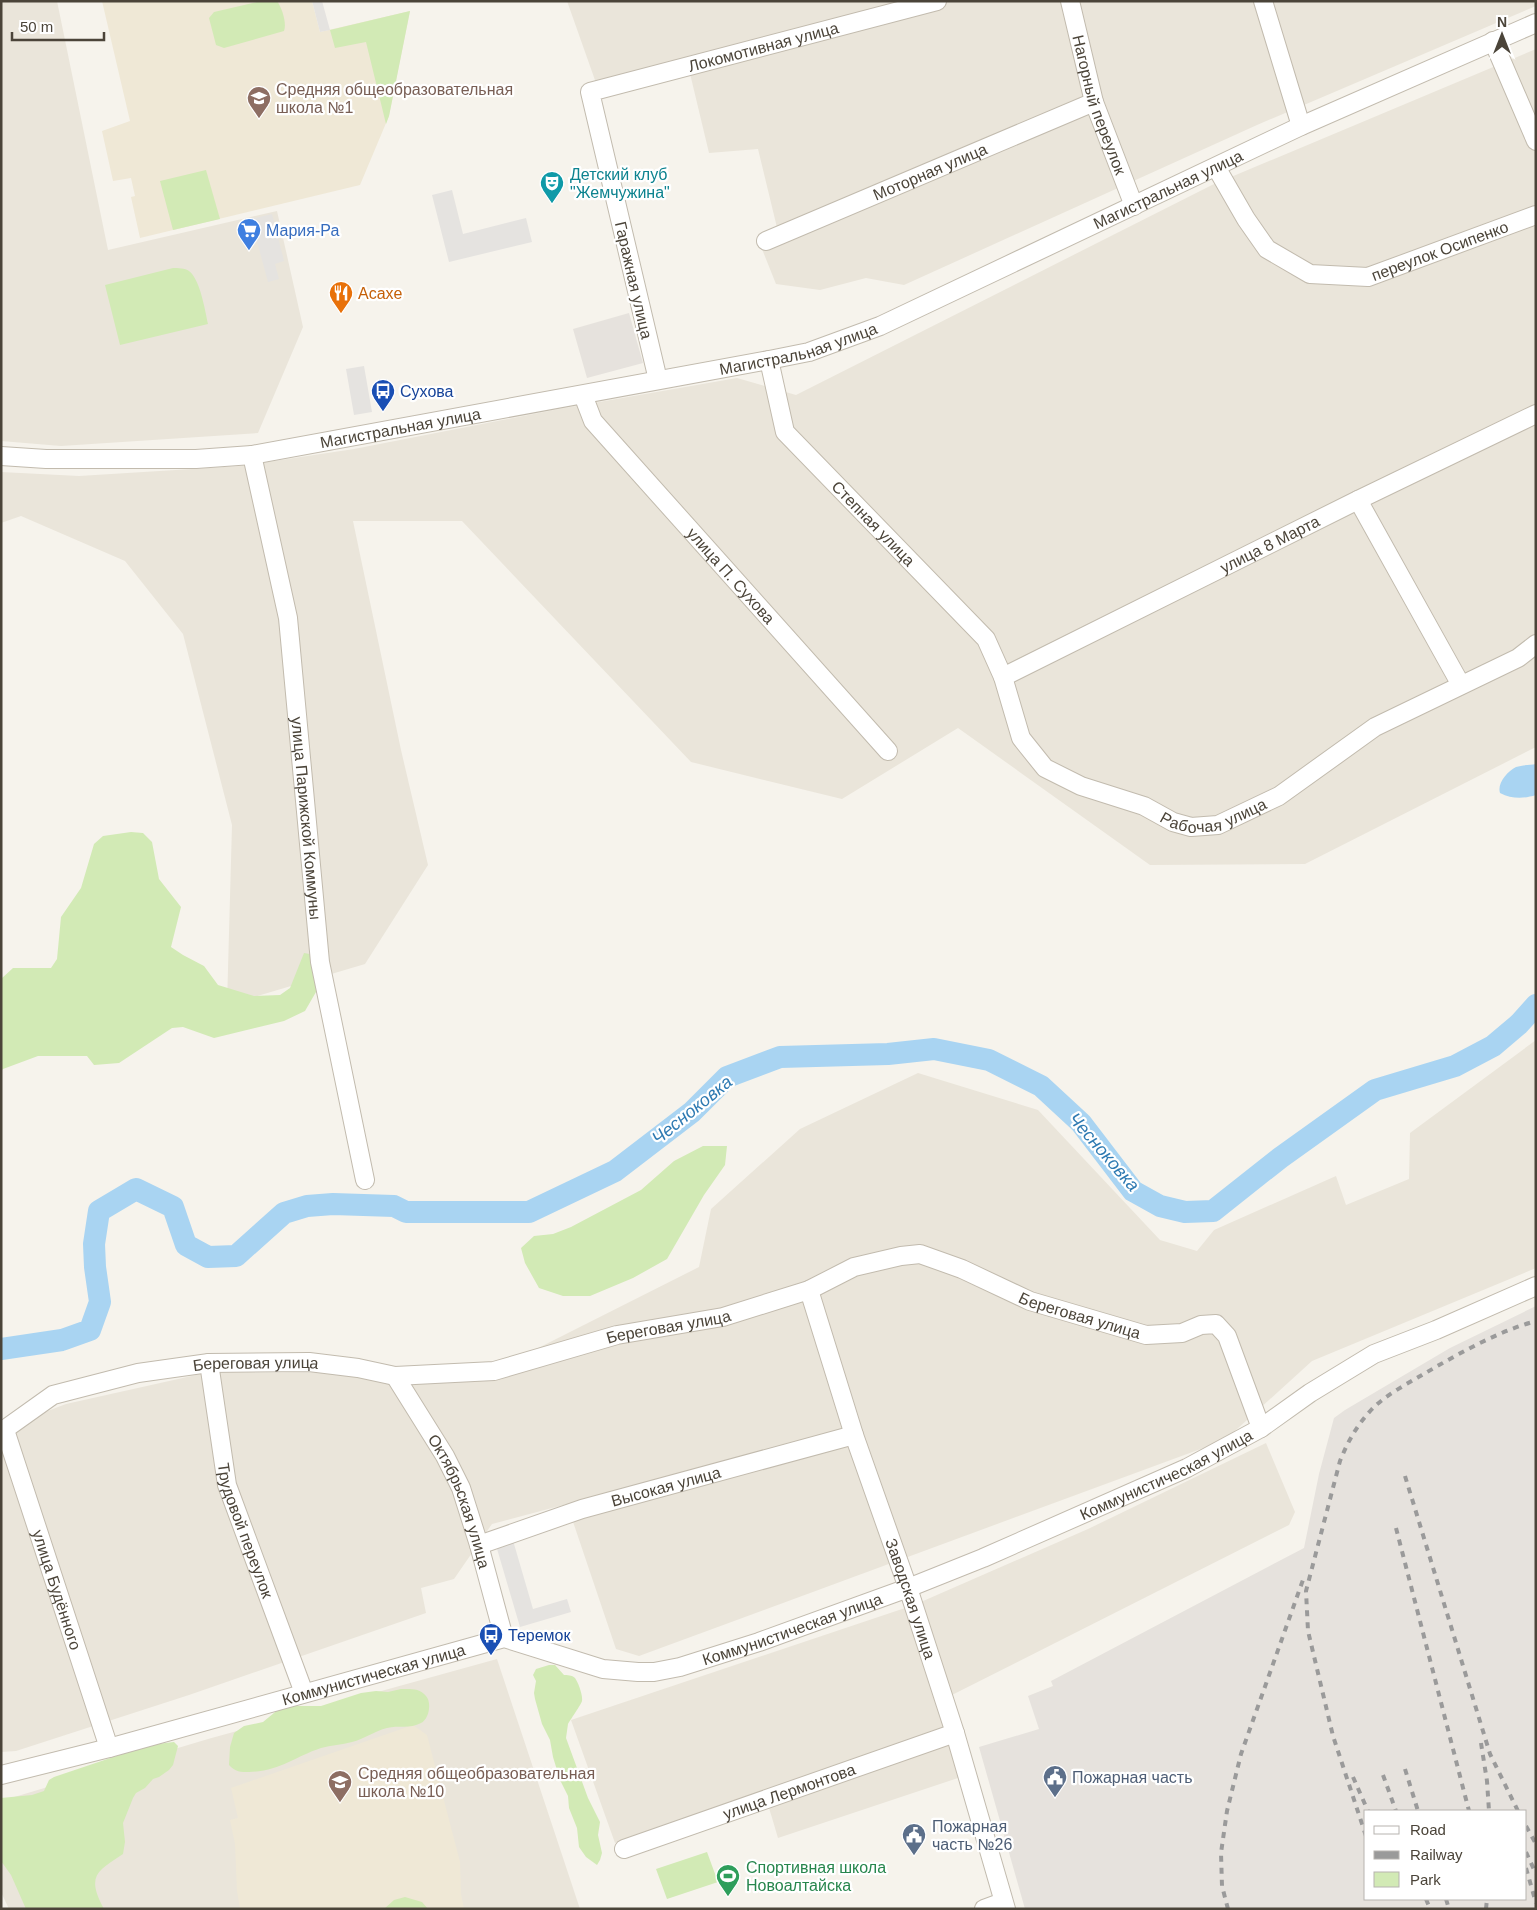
<svg xmlns="http://www.w3.org/2000/svg" width="1537" height="1910" viewBox="0 0 1537 1910" font-family="Arial,sans-serif">
  <style>
    .residential { fill: #eae5da }
    .industrial { fill: #e6e2dd; fill-rule: evenodd }
    .education { fill: #efe8d6 }
    .green { fill: #d2eab5 }
    .parking { fill: #e5e3e0 }
    .water { fill: #a9d4f2 }
    .lines { fill: none; stroke-linecap: round; stroke-linejoin: round }
    .river { stroke: #a9d4f2; stroke-width: 22 }
    .minor-casing { stroke: #c2bbae; stroke-width: 20 }
    .minor { stroke: #fff; stroke-width: 18 }
    .rail { stroke: #9a9a9a; stroke-width: 4; stroke-dasharray: 6 6; stroke-linecap: butt }
    .labels { text-anchor: middle; stroke-width: 4.5; stroke-linejoin: round; paint-order: stroke }
    .street-label { font-size: 16px; fill: #4b4439; stroke: #fff }
    .education-label { font-size: 16px; fill: #785e54; stroke: #fff; text-anchor: start }
    .culture-label { font-size: 16px; fill: #0d838f; stroke: #fff; text-anchor: start }
    .shop-label { font-size: 16px; fill: #366cbe; stroke: #fff; text-anchor: start }
    .food-label { font-size: 16px; fill: #c56008; stroke: #fff; text-anchor: start }
    .transit-label { font-size: 16px; fill: #164399; stroke: #fff; text-anchor: start }
    .service-label { font-size: 16px; fill: #4e5e75; stroke: #fff; text-anchor: start }
    .leisure-label { font-size: 16px; fill: #27864d; stroke: #fff; text-anchor: start }
    .water-label { font-size: 18px; font-style: italic; fill: #2e7ab2; stroke: #fff }
  </style>
  <rect width="100%" height="100%" fill="#f6f3ec"/>
  <path class="residential" d="M1,1H57L108,250L277,211L303,327L258,433L61,446L1,441Z
    M567,1H1536V6L1257,125L904,285L866,278L820,290L776,284L762,249L780,240L758,149L709,153L687,61L596,83Z
    M1536,49V747L1305,864L1150,865L958,728L842,799L691,762L462,521H353L401,750L428,865L365,964L227,1005L232,825L183,634L125,561L21,516L1,523V472L79,476L240,466L354,449L559,409L737,378L796,395L1212,185Z
    M1536,1040V1268L1312,1361L1225,1440L639,1656L616,1649L567,1504L492,1524L454,1579L421,1588L426,1613L189,1695L16,1751L1,1752V1435L45,1412L66,1404L205,1373L340,1372L471,1382L699,1267L711,1209L800,1129L918,1073L1038,1110L1160,1240L1197,1251L1214,1230L1336,1176L1346,1205L1409,1179L1410,1133Z
    M1266,1443L1295,1512L1289,1525L940,1701L961,1777L778,1838L764,1791L615,1843L571,1720L914,1605L1088,1529Z
    M497,1659L580,1909H9L1,1892V1801L208,1739Z"/>
  <path class="industrial" d="M629,313L643,363L587,378L573,329Z
    M1536,1306V1909H1025L979,1747L1039,1729L1028,1696L1053,1686L1051,1681L1304,1548L1319,1474L1334,1418L1345,1410L1450,1348ZM1366,1811H1526V1899H1366Z"/>
  <path class="education" d="M102,1H312L320,32L410,11L389,116L360,185L140,238L131,197L135,196L131,178L113,181L102,131L130,121Z
    M413,1725L427,1735L460,1862L461,1894L464,1909H240L237,1891L235,1844L230,1820L238,1818L231,1788Z"/>
  <path class="green" d="M261,1H277C282,8 287,23 284,31L224,48L216,45L209,18L214,12Z
    M410,11L389,116L386,124L366,42L335,48L330,30Z
    M206,170L220,219L173,230L160,181Z
    M173,268C178,268 185,268 189,271C200,279 205,310 208,324L120,345L105,285Z
    M131,832L143,833L152,842L159,879L181,907L171,947L183,955L204,966L218,985L254,996L280,995L290,988L304,953L315,955L316,992L305,1011L284,1021L214,1038L183,1027L172,1028L119,1063L94,1065L87,1056H38L3,1069L1,1071V979L13,968H51L57,959L61,917L81,888L94,844L103,836Z
    M703,1146H727L725,1165L704,1195L667,1259L633,1278L590,1296H563L539,1288L525,1263L521,1248L534,1236L553,1234L571,1227L641,1190L674,1161Z
    M549,1665H555L564,1675C567,1675 572,1675 575,1678C578,1682 583,1695 582,1701C582,1703 569,1722 568,1724L566,1738L588,1798L600,1822L598,1835L602,1853L600,1860L597,1865L586,1857L579,1847L577,1828L569,1808L568,1796L560,1780L553,1757L550,1740L542,1724L535,1699L534,1693L536,1681L533,1675L536,1669Z
    M401,1689C410,1689 420,1688 426,1696C432,1703 429,1719 421,1723C410,1729 398,1725 387,1728C375,1731 364,1739 352,1742C342,1745 331,1745 321,1748C294,1757 280,1771 249,1772C241,1772 235,1772 229,1765L230,1747L234,1733L244,1726L263,1722L280,1708L295,1706H321L361,1693L376,1691L388,1692Z
    M174,1742L178,1746L173,1765L169,1770L159,1777L153,1779L145,1788L136,1793L133,1798L123,1823L125,1842L123,1854C95,1872 87,1877 104,1909H26L11,1875L1,1861V1798L32,1795L44,1791L49,1780L54,1777L149,1745Z
    M707,1852L718,1882L667,1899L656,1869Z
    M405,1897L422,1902L428,1909H384L394,1900Z"/>
  <path class="parking" d="M312,1H322L330,30L320,32Z
    M452,190L463,234L526,218L532,242L449,262L432,195Z
    M272,214L284,261L275,264L279,279L268,282L251,219Z
    M364,366L372,412L354,415L346,369Z
    M512,1537L533,1609L567,1599L571,1612L520,1627L495,1542Z"/>
  <path class="water" d="M1536,764V795C1523,799 1512,799 1500,793C1497,783 1507,772 1516,767C1522,765 1530,765 1536,764Z"/>
  <g class="lines">
    <path class="river" d="M1,1349L62,1340L90,1330L100,1302L95,1267L94,1244L99,1211L136,1189L173,1207L186,1245L208,1257L236,1256L284,1213L307,1206L333,1204L394,1206L406,1212H529L615,1171L692,1112L727,1077L780,1057L888,1054L934,1049L989,1060L1041,1086L1081,1123L1133,1191L1160,1206L1185,1212L1213,1211L1280,1158L1375,1090L1455,1066L1493,1046L1519,1024L1536,1005"/>
    <g class="minor-casing">
      <g id="minor">
        <path id="s1" d="M1070,1L1094,102L1134,206"/>
        <path d="M1263,1L1301,126"/>
        <path d="M1493,41L1536,141"/>
        <path id="s2" d="M1216,167L1246,219L1267,249L1310,274L1368,277L1536,215"/>
        <path id="s3" d="M766,241L1094,102"/>
        <path id="s4" d="M769,360L785,432L986,639L1003,677L1021,738L1045,768L1081,786L1144,806L1173,822L1191,827L1218,825L1279,796L1375,727L1518,658L1536,644"/>
        <path id="s5" d="M658,380L590,92L937,1"/>
        <path id="s6" d="M583,395L593,421L888,751"/>
        <path id="s7" d="M252,455L288,618L320,962L365,1180"/>
        <path id="s8" d="M1,456L46,459H196L252,455L769,360L809,352L880,326L1301,126L1536,23"/>
        <path d="M1358,500L1461,685"/>
        <path id="s9" d="M1003,677L1358,500L1536,414"/>
        <path id="s10" d="M809,1290L854,1435L908,1588L955,1733L1006,1909"/>
        <path id="s11" d="M209,1363L227,1485L304,1693"/>
        <path id="s12" d="M395,1376L445,1456L461,1488L479,1545L504,1638"/>
        <path id="s13" d="M5,1430L109,1748"/>
        <path id="s14" d="M1,1432L53,1395L138,1373L209,1363L309,1362L358,1368L395,1376L494,1371L617,1335L723,1317L809,1290L854,1267L901,1256L920,1254L962,1269L1030,1301L1146,1335L1182,1333L1201,1325L1216,1324L1227,1336L1261,1428"/>
        <path id="s15" d="M479,1545L582,1509L854,1435"/>
        <path id="s16" d="M1,1775L109,1748L504,1638L603,1669L638,1672H654L680,1667L759,1642L908,1588L983,1558L1187,1468L1261,1428L1310,1393L1374,1354L1436,1330L1536,1286"/>
        <path id="s17" d="M624,1849L955,1733"/>
        <path d="M984,1909L1003,1902"/>
      </g>
    </g>
    <use href="#minor" class="minor"/>
    <path class="rail" d="M1405,1476L1490,1754L1518,1811
      M1396,1528L1469,1811
      M1481,1743L1487,1781L1489,1811
      M1405,1769L1418,1811
      M1383,1775L1396,1811
      M1353,1777L1368,1811
      M1526,1826L1536,1844
      M1366,1836L1333,1736L1308,1631L1306,1591L1340,1461C1348,1441 1357,1425 1372,1409C1386,1395 1405,1385 1422,1375C1458,1354 1496,1332 1536,1321
      M1526,1852L1536,1874
      M1526,1868L1536,1903
      M1426,1899L1430,1909
      M1446,1899L1449,1909
      M1228,1909L1222,1886L1221,1853L1227,1811L1241,1754L1304,1577
      M1486,1909L1487,1899"/>
  </g>
  <defs>
    <g id="school-pin" transform="scale(1.25)"><path d="M0 17L-7.5 6A9.5 9.5 0 1 1 7.5 6Z" fill="#8d6e63" stroke="#fff"/><path d="M0-5L7-2L0 1L-7-2ZM-4 1L0 2.5L4 1V4Q0 6-4 4Z" fill="#fff"/></g>
    <g id="theatre-pin" transform="scale(1.25)"><path d="M0 17L-7.5 6A9.5 9.5 0 1 1 7.5 6Z" fill="#0f9aa8" stroke="#fff"/><path d="M-5-5.5Q0-4 5-5.5V0Q5 5 0 6Q-5 5-5 0ZM-3.3-2.5H-1v1.5H-3.3ZM1-2.5H3.3v1.5H1ZM-2.8 1Q0 5.5 2.8 1Z" fill="#fff"/></g>
    <g id="supermarket-pin" transform="scale(1.25)"><path d="M0 17L-7.5 6A9.5 9.5 0 1 1 7.5 6Z" fill="#3f7fe0" stroke="#fff"/><path d="M-6-5.5h2.5l.6 2H6L4.5 2H-2.5L-4.4-4H-6ZM-1.5 3.2a1.3 1.3 0 1 0 .1 0ZM3 3.2a1.3 1.3 0 1 0 .1 0Z" fill="#fff"/></g>
    <g id="restaurant-pin" transform="scale(1.25)"><path d="M0 17L-7.5 6A9.5 9.5 0 1 1 7.5 6Z" fill="#e8710a" stroke="#fff"/><path d="M-5-6h1v4h1v-4h1v4h1v-4h1v5L-1.5 .5V6h-2V.5L-5-1ZM5-6V6H3V1.5H1.5Q1.5-4 5-6Z" fill="#fff"/></g>
    <g id="bus-pin" transform="scale(1.25)"><path d="M0 17L-7.5 6A9.5 9.5 0 1 1 7.5 6Z" fill="#1a4fb4" stroke="#fff"/><path d="M-5-6H5V4H4V6H2V4H-2V6H-4V4H-5ZM-3.5-4V0h7V-4ZM-3.5 1.2v1.5H-2V1.2ZM2 1.2v1.5H3.5V1.2Z" fill="#fff"/></g>
    <g id="civic-pin" transform="scale(1.25)"><path d="M0 17L-7.5 6A9.5 9.5 0 1 1 7.5 6Z" fill="#5c6f8a" stroke="#fff"/><path d="M-.6-6.5H3V-4.5H.6V-3L4-1V1h2V6H-6V1h2V-1L-.6-3ZM-1.2 2.5V6h2.4V2.5Z" fill="#fff"/></g>
    <g id="stadium-pin" transform="scale(1.25)"><path d="M0 17L-7.5 6A9.5 9.5 0 1 1 7.5 6Z" fill="#2e9e5b" stroke="#fff"/><path d="M0-5a6.5 5 0 1 0 0 10a6.5 5 0 1 0 0-10ZM-3.5-1.8h7v3.6h-7Z" fill="#fff"/></g>
  </defs>
  <g fill-rule="evenodd">
    <use href="#school-pin" x="259" y="98"/>
    <use href="#theatre-pin" x="552" y="183"/>
    <use href="#supermarket-pin" x="249" y="230"/>
    <use href="#restaurant-pin" x="341" y="293"/>
    <use href="#bus-pin" x="383" y="391"/>
    <use href="#bus-pin" x="491" y="1635"/>
    <use href="#civic-pin" x="1055" y="1777"/>
    <use href="#school-pin" x="340" y="1782"/>
    <use href="#civic-pin" x="914" y="1835"/>
    <use href="#stadium-pin" x="728" y="1876"/>
  </g>
  <g class="labels">
    <g class="street-label">
      <text dy="6" stroke="none"><textPath href="#s5" startOffset="475">Локомотивная улица</textPath></text>
      <text dy="6" stroke="none"><textPath href="#s1" startOffset="108">Нагорный переулок</textPath></text>
      <text dy="6" stroke="none"><textPath href="#s3" startOffset="178">Моторная улица</textPath></text>
      <text dy="6" stroke="none"><textPath href="#s8" startOffset="1212">Магистральная улица</textPath></text>
      <text dy="6" stroke="none"><textPath href="#s2" startOffset="281">переулок Осипенко</textPath></text>
      <text transform="translate(634 280) rotate(77)" y="6">Гаражная улица</text>
      <text dy="6" stroke="none"><textPath href="#s8" startOffset="808">Магистральная улица</textPath></text>
      <text dy="6" stroke="none"><textPath href="#s8" startOffset="402">Магистральная улица</textPath></text>
      <text dy="6" stroke="none"><textPath href="#s4" startOffset="201">Степная улица</textPath></text>
      <text dy="6" stroke="none"><textPath href="#s9" startOffset="298">улица 8 Марта</textPath></text>
      <text dy="6" stroke="none"><textPath href="#s6" startOffset="235">улица П. Сухова</textPath></text>
      <text dy="6" stroke="none"><textPath href="#s4" startOffset="688">Рабочая улица</textPath></text>
      <text dy="6" stroke="none"><textPath href="#s7" startOffset="368">улица Парижской Коммуны</textPath></text>
      <text dy="6" stroke="none"><textPath href="#s14" startOffset="1125">Береговая улица</textPath></text>
      <text dy="6" stroke="none"><textPath href="#s14" startOffset="690">Береговая улица</textPath></text>
      <text dy="6" stroke="none"><textPath href="#s14" startOffset="270">Береговая улица</textPath></text>
      <text dy="6" stroke="none"><textPath href="#s16" startOffset="1226">Коммунистическая улица</textPath></text>
      <text dy="6" stroke="none"><textPath href="#s15" startOffset="196">Высокая улица</textPath></text>
      <text dy="6" stroke="none"><textPath href="#s12" startOffset="142">Октябрьская улица</textPath></text>
      <text dy="6" stroke="none"><textPath href="#s11" startOffset="172">Трудовой переулок</textPath></text>
      <text dy="6" stroke="none"><textPath href="#s13" startOffset="168">улица Будённого</textPath></text>
      <text dy="6" stroke="none"><textPath href="#s10" startOffset="325">Заводская улица</textPath></text>
      <text dy="6" stroke="none"><textPath href="#s16" startOffset="821">Коммунистическая улица</textPath></text>
      <text dy="6" stroke="none"><textPath href="#s16" startOffset="386">Коммунистическая улица</textPath></text>
      <text dy="6" stroke="none"><textPath href="#s17" startOffset="175">улица Лермонтова</textPath></text>
    </g>
    <g class="education-label">
      <text x="276" y="95">Средняя общеобразовательная<tspan x="276" dy="18">школа №1</tspan></text>
      <text x="358" y="1779">Средняя общеобразовательная<tspan x="358" dy="18">школа №10</tspan></text>
    </g>
    <g class="culture-label">
      <text x="570" y="180">Детский клуб<tspan x="570" dy="18">"Жемчужина"</tspan></text>
    </g>
    <g class="shop-label">
      <text x="266" y="236">Мария-Ра</text>
    </g>
    <g class="food-label">
      <text x="358" y="299">Асахе</text>
    </g>
    <g class="transit-label">
      <text x="400" y="397">Сухова</text>
      <text x="508" y="1641">Теремок</text>
    </g>
    <g class="service-label">
      <text x="1072" y="1783">Пожарная часть</text>
      <text x="932" y="1832">Пожарная<tspan x="932" dy="18">часть №26</tspan></text>
    </g>
    <g class="leisure-label">
      <text x="746" y="1873">Спортивная школа<tspan x="746" dy="18">Новоалтайска</tspan></text>
    </g>
    <g class="water-label">
      <text transform="translate(692 1110) rotate(-39)" y="6">Чесноковка</text>
      <text transform="translate(1104 1152) rotate(49)" y="6">Чесноковка</text>
    </g>
  </g>
  <rect width="1537" height="1910" fill="none" stroke="#4b4439" stroke-width="5"/>
  <rect x="1364" y="1810" width="162" height="90" fill="#ffffff" stroke="#b7b4b0"/>
  <rect x="1374" y="1826" width="25" height="8" fill="#ffffff" stroke="#b7b4b0"/>
  <text x="1410" y="1835" font-size="15" fill="#4b4439">Road</text>
  <rect x="1374" y="1851" width="25" height="8" fill="#9a9a9a" stroke="#b7b4b0"/>
  <text x="1410" y="1860" font-size="15" fill="#4b4439">Railway</text>
  <rect x="1374" y="1872" width="25" height="15" fill="#d2eab5" stroke="#b7b4b0"/>
  <text x="1410" y="1885" font-size="15" fill="#4b4439">Park</text>
  <g transform="translate(1502 35)" stroke="#ffffff" stroke-width="4" paint-order="stroke">
  <path d="M0-4L9 19L0 12L-9 19Z" fill="#4b4439"/>
  <text y="-8" font-size="14" font-weight="bold" text-anchor="middle" fill="#4b4439">N</text>
  </g>
  <path d="M12 32v8h92v-8" fill="none" stroke="#4b4439" stroke-width="2.5"/>
  <text x="20" y="32" font-size="15" fill="#4b4439" stroke="#ffffff" stroke-width="4" paint-order="stroke">50 m</text>
</svg>
